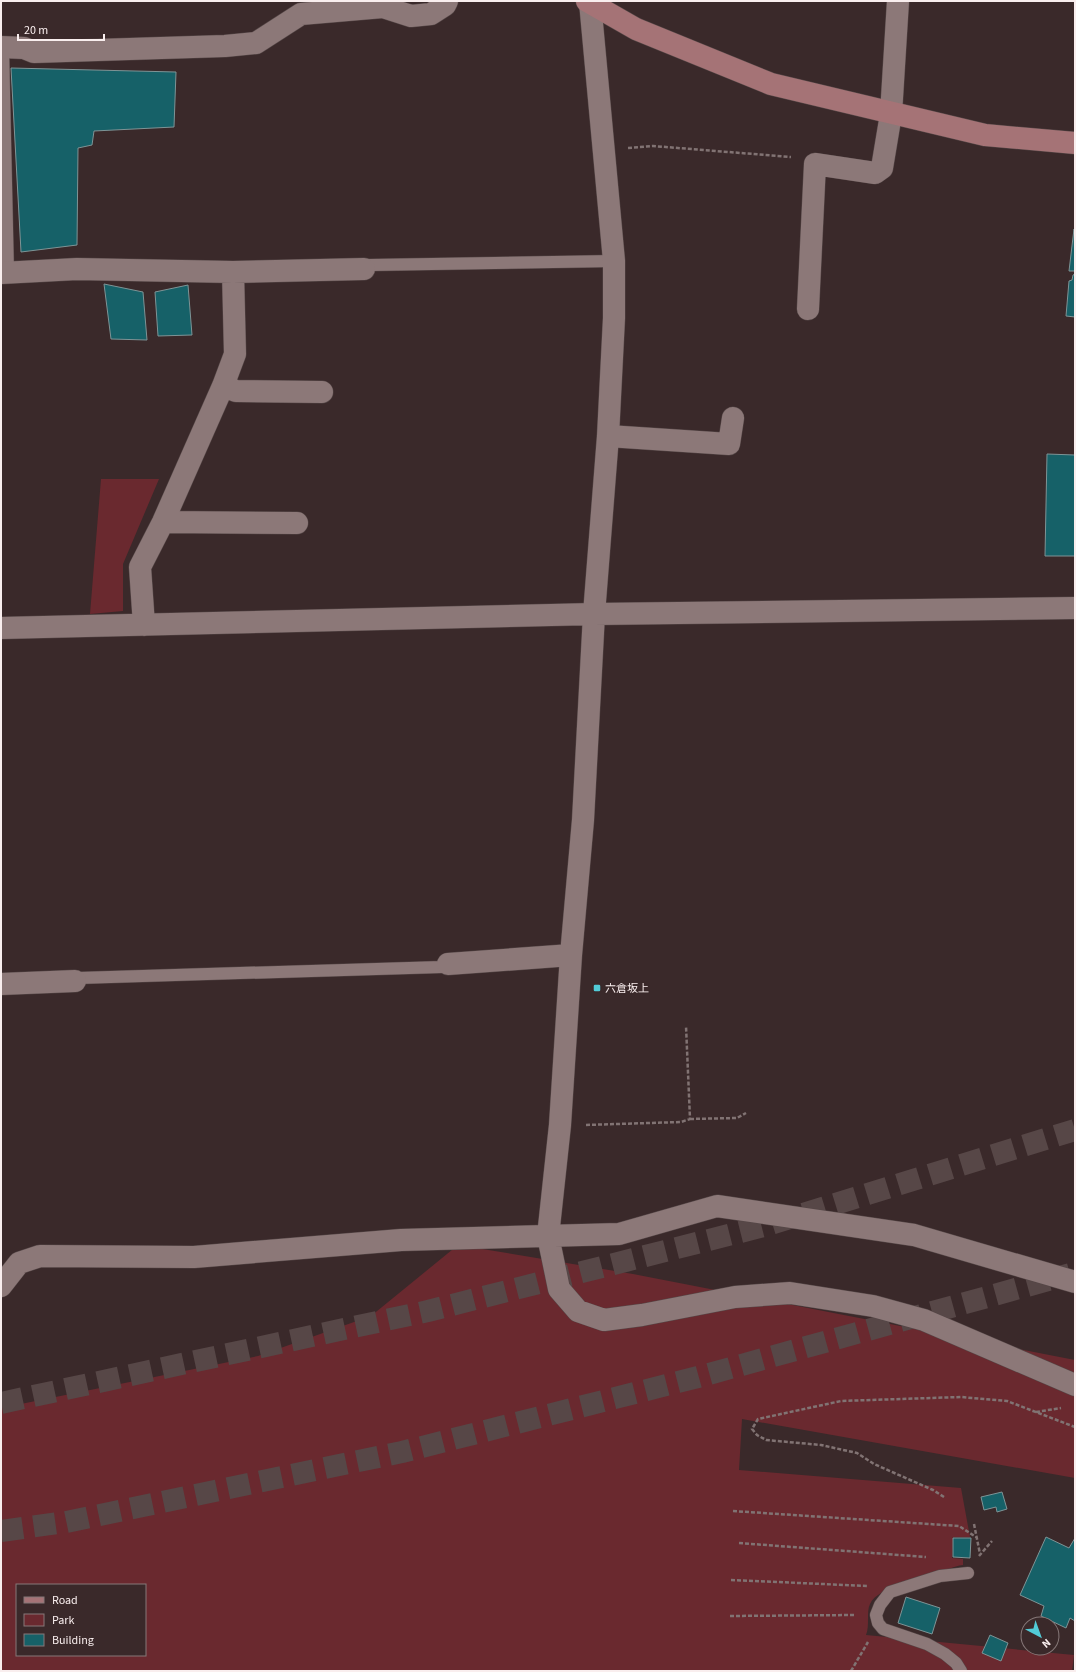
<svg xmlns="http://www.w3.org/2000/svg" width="1076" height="1672" viewBox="0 0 1076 1672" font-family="'Source Sans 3','Noto Sans JP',sans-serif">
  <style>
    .green { fill: #6a292f; fill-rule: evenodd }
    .building { fill: #166168; stroke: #7e9496 }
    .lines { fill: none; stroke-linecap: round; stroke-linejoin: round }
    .highway-tunnel { stroke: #574747; stroke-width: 22; stroke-dasharray: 22 11; stroke-linecap: butt }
    .lane-casing { stroke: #554747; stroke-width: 13 }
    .street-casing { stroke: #554747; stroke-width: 23 }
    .secondary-casing { stroke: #554747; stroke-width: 23 }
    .path { stroke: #817373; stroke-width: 2.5; stroke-dasharray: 4 2; stroke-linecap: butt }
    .lane { stroke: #8c7878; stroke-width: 12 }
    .street { stroke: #8c7878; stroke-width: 22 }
    .secondary { stroke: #a57376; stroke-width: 22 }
    .poi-dot { fill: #52cbd7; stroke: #3a292a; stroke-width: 1.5 }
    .labels { text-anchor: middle; stroke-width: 3; stroke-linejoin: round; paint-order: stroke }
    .poi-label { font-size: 11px; fill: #f9eeee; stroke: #3a292a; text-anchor: start }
  </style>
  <rect width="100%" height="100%" fill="#3a292a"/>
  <path class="green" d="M101,479H159L123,564V611L90,614Z
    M458,1245L633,1274L1075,1360V1478L742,1419L739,1470L961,1488L970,1537H953L952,1558L963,1559V1565C953,1566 946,1571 937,1574C921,1581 878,1586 870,1604C866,1612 870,1625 866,1635L1074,1655L1072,1671H1V1408L258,1356L371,1316ZM17,1585H145V1655H17Z"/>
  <path class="building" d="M11,68L176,72L174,127L94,131L92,145L78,148L77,245L21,252Z
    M1074,229L1075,271H1069Z
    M1075,274V317L1066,316L1069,281L1072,280L1073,275Z
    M104,284L143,292L147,340L111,339Z
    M188,285L192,335L158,336L155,292Z
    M1047,454L1075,455V556H1045Z
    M1002,1492L1007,1509L997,1512L996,1507L984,1510L981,1497Z
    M1046,1537L1069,1548L1075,1538V1621L1070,1618L1066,1628L1041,1616L1044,1606L1020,1595Z
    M953,1538H971L970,1558L953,1557Z
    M906,1597L940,1608L932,1634L898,1623Z
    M990,1635L1008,1643L1001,1661L982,1653Z"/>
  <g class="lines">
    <path class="highway-tunnel" d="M1,1403L428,1311L764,1226L1075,1130
      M1,1531L66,1522L402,1452L698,1377L1070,1274"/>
    <g class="lane-casing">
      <path id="lane" d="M3,47L8,273
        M364,269L370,265L614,261
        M75,981L78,978L442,967L448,964
        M961,1671L956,1663L945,1654L927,1644L883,1629L878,1623L876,1615L880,1605L890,1592L940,1576L968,1573"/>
    </g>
    <g class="street-casing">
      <path id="street" d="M590,2L614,261V318L608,436L594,614L583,820L571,955L560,1125L548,1236L559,1289L578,1311L604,1320L642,1315L735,1297L790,1293L873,1306L924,1320L1075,1385
        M1,47L24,48L34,52L225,46L256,43L301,14L383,7L411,16L431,14L445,5L447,1
        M1,273L77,269L233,272L364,269
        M808,309L815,164L875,173L882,168L891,114L898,1
        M223,386L236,391L322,392
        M608,436L729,444L733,418
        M163,522L297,523
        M144,625L140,567L163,522L223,386L235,354L233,272
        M1,628L594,614L1075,608
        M448,964L571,955
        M1,984L75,981
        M1,1286L19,1263L40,1256L194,1257L401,1240L619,1234L717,1206L914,1235L1075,1282"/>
    </g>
    <g class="secondary-casing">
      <path id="secondary" d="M587,1L636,29L771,84L985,135L1075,143"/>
    </g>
    <path class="path" d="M628,148L653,146L791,157
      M690,1119L737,1118L746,1113
      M586,1125L681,1122L690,1119L686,1026
      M1036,1412L1061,1408
      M944,1497L933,1490L874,1464L857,1453L821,1445L766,1440L757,1435L752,1429L758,1419L841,1401L961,1397L1007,1401L1075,1427
      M733,1511L959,1526L976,1537
      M974,1524L980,1554
      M739,1543L926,1557
      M979,1556L992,1541
      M731,1580L868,1586
      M730,1616L855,1615
      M851,1671L868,1642"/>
    <use href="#lane" class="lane"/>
    <use href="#street" class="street"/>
    <use href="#secondary" class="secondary"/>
  </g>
  <rect class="poi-dot" x="593" y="984" width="8" height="8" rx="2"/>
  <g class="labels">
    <g class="poi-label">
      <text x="605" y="992">六倉坂上</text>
    </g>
  </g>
  <rect width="1076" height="1672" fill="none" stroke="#f9eeee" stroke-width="4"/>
  <rect x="16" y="1584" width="130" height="72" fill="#3a292a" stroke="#867878"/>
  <rect x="24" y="1597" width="20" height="6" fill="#a57376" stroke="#867878"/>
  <text x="52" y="1604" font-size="12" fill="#f9eeee">Road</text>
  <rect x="24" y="1614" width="20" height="12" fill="#6a292f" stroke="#867878"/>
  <text x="52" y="1624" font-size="12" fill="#f9eeee">Park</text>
  <rect x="24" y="1634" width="20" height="12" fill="#166168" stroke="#867878"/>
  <text x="52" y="1644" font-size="12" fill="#f9eeee">Building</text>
  <g transform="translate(1040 1636) rotate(139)"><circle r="19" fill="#3a292a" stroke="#867878"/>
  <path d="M0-3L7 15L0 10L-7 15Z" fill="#52cbd7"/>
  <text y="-6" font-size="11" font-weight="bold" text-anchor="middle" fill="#f9eeee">N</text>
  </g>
  <path d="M18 34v6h86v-6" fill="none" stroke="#f9eeee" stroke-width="2"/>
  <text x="24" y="34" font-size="12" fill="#f9eeee" stroke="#3a292a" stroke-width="3" paint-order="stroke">20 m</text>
</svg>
